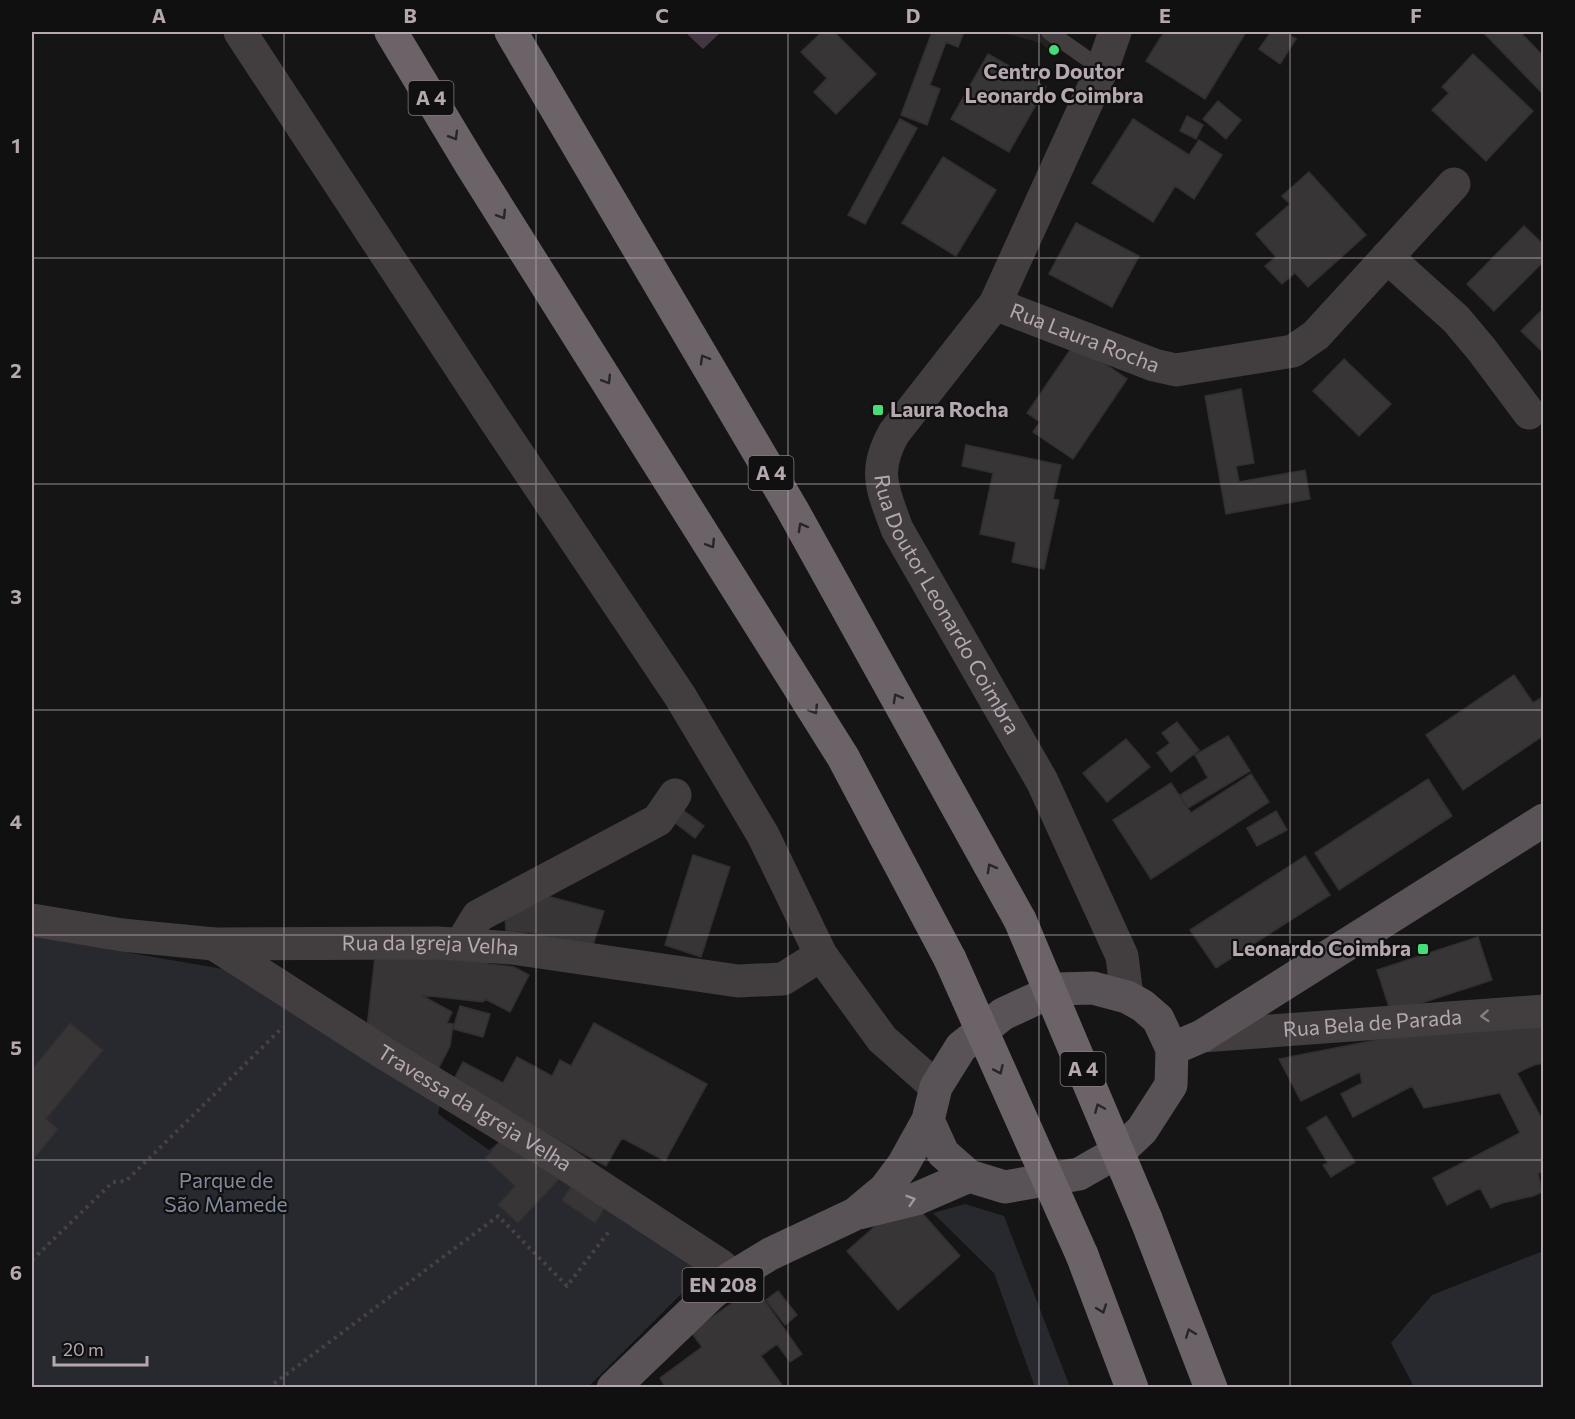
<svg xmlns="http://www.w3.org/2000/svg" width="1575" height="1419" viewBox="0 0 1575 1419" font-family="Commissioner,sans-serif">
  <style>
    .built { fill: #232121 }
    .green { fill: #27292f }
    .water { fill: #443542 }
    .building { fill: #383536; stroke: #322f30; stroke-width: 1.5 }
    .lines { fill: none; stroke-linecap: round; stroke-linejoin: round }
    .path { stroke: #474044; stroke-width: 4; stroke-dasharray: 3 4.5; stroke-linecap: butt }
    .service { stroke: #423d3f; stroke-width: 16 }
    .minor { stroke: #423d3f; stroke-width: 33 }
    .tertiary { stroke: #423d3f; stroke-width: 33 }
    .primary { stroke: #595256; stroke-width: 33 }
    .motorway { stroke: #6b6368; stroke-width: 33 }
    .motorway-bridge { stroke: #6b6368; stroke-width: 33 }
    .oneway { stroke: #282526 }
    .oneway2 { stroke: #877d83 }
    .oneway3 { stroke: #a3979e }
    .grid { fill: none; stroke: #b5a8b0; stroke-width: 1.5; stroke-opacity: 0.55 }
    .poi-dot { fill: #46dd78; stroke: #111010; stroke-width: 2 }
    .labels { text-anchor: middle; stroke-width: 4.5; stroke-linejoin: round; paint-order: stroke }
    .shield { fill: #111010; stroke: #847a80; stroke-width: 1.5 }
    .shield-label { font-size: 20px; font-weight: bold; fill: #b5a8b0 }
    .poi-label { font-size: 21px; font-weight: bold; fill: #b5a8b0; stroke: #111010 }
    .street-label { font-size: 21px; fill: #b5a8b0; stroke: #111010 }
    .park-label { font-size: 21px; fill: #81899e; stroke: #111010 }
    .neatline { fill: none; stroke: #b5a8b0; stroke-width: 2 }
    .grid-label { font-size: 20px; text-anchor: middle; font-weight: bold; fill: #b5a8b0 }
  </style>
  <rect width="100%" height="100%" fill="#161515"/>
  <path class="built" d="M998,32H1068L1056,57L1041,43Z"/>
  <path class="green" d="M32,936L246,973L440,1104L438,1114L489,1150L503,1139L706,1269L588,1387H32Z
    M965,1204L1004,1216L1070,1387H1035L994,1273L933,1213Z
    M1543,1251V1387H1414L1391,1343L1432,1295Z"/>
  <path class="water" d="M685,32H721L703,49Z"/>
  <path class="building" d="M822,32H834L876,74L836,114L814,92L827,78L801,52Z
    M932,32H964L958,47L946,42L930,85L940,89L927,125L901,115Z
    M1164,32H1246L1205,99L1146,61Z
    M1271,32H1285L1296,39L1280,64L1259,49Z
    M1483,32H1520L1544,57V95Z
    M988,54L1046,87L1009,152L951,119Z
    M1473,54L1533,111L1486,161L1432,110L1449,93L1442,87Z
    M1218,101L1241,120L1226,139L1203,119Z
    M1187,116L1203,125L1196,139L1180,131Z
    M900,119L917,128L865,224L848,215Z
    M1133,119L1189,155L1199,140L1222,155L1194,199L1175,186L1153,222L1092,183Z
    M943,157L996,190L956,256L902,223Z
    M1309,172L1366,235L1308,287L1295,273L1282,284L1265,266L1276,257L1256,234L1290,204L1282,196Z
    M1076,223L1139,256L1112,307L1049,274Z
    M1524,226L1544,245V261L1494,311L1467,284Z
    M1544,308V353L1521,331Z
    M1075,343L1127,379L1073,459L1033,432L1040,422L1027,413Z
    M1344,359L1391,404L1359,436L1313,391Z
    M1241,389L1254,463L1236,466L1239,482L1305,470L1310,499L1226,514L1205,396Z
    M966,445L1061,465L1053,499L1059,500L1044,569L1012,562L1016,542L980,534L993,473L962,466Z
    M1514,675L1533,703L1544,696V735L1463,790L1426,735Z
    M1177,722L1199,750L1171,772L1157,753L1170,743L1162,733Z
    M1228,736L1250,771L1188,808L1180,795L1208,778L1195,755Z
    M1126,739L1150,767L1107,802L1083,773Z
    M1251,774L1269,802L1151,879L1113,820L1171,783L1191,813Z
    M1428,779L1452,816L1339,890L1315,853Z
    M683,810L704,826L695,838L674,822Z
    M1276,811L1287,830L1257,846L1247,828Z
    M693,855L730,867L701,957L665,945Z
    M1305,856L1330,895L1216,968L1190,930Z
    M543,895L604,911L591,951L531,933L506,931L505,916Z
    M1478,937L1492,980L1391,1013L1377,970Z
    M376,947L479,959L489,964L514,967L529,975L510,1012L485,999L483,1002L421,995L452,1012L447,1023L453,1024L450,1046L436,1073L366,1037Z
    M460,1006L490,1014L483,1037L453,1029Z
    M1544,1007V1063L1534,1065L1517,1073L1544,1123V1172L1538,1173L1542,1192L1533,1196L1502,1203L1491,1208L1480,1188L1447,1205L1433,1178L1520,1133L1500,1093L1424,1108L1412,1086L1353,1117L1341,1094L1362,1083L1360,1072L1301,1101L1279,1059Z
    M70,1023L103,1050L46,1119L58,1129L32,1161V1069Z
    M594,1023L707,1084L665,1161L622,1138L606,1166L452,1083L463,1062L503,1083L517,1057L552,1076L560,1060L571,1066Z
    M1326,1116L1355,1162L1331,1177L1323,1165L1328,1163L1307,1128Z
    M508,1132L559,1179L518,1223L498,1205L515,1186L485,1158Z
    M575,1181L608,1203L595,1223L562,1200Z
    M908,1197L960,1256L898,1310L847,1251Z
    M755,1287L802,1354L790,1362L777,1344L761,1356L784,1388H666L660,1378L702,1347L691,1332Z
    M778,1291L797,1315L785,1325L766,1300Z"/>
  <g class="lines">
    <path class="path" d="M32,1260L113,1182L126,1181L283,1027
      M268,1388L498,1216L567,1286L610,1230"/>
    <path class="service" d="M1049,32L1102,69"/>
    <g class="minor">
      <path id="s1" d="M1115,32L1102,69L995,304L894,433C872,472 883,490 897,529L1042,781L1122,956L1127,997"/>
      <path d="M1387,257L1456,319L1482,350L1529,413"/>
      <path id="s2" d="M995,304L1154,365L1176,370L1293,351L1316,335L1454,184"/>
      <path id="s3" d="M32,920L122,935L214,944L438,943L512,948L738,981L783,979L821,955"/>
      <path id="s4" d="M214,944L387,1055L561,1161L720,1265L732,1277"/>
      <path d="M461,944L478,916L658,820L675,795"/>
      <path id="s5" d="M1202,1036L1544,1011"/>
    </g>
    <path class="tertiary" d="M240,32L493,417L680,696L763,835L821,955L882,1039L936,1087"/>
    <path class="primary" d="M1172,1049L1202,1036L1544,820
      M855,1214L885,1189L903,1165L928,1120L936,1087L961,1047L1003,1014L1057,989L1093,988L1127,997L1143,1006L1158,1019L1172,1049L1171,1085L1142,1130L1121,1150L1079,1174L1005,1187L969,1176L943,1153L928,1120
      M613,1388L710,1295L732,1277L770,1254L855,1214L916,1199L969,1176"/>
    <path class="motorway" d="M391,32L471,165L843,757L950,959
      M511,32L792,509L1020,920
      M1146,1219L1211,1388
      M1082,1255L1132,1388"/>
    <path class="motorway-bridge" d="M1020,920L1146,1219
      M950,959L1082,1255"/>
  </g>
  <defs><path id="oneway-chevron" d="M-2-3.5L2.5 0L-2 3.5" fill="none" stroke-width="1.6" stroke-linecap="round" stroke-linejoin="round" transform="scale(1.5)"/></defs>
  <g class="oneway">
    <use href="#oneway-chevron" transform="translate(454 136) rotate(59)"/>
    <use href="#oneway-chevron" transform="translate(502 215) rotate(58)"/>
    <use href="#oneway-chevron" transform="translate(704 359) rotate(-120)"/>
    <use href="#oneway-chevron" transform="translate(607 380) rotate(58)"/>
    <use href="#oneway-chevron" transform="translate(802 527) rotate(-119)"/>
    <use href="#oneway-chevron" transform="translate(711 544) rotate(58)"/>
    <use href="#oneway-chevron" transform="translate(897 698) rotate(-119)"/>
    <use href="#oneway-chevron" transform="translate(814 710) rotate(58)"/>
    <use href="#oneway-chevron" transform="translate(991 868) rotate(-119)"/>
    <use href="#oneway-chevron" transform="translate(999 1070) rotate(66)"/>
    <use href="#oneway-chevron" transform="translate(1099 1108) rotate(-113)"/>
    <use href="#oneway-chevron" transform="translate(1102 1309) rotate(70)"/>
    <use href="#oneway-chevron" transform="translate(1190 1333) rotate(-111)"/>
  </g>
  <use class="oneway2" href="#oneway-chevron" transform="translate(1485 1016) rotate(176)"/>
  <use class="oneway3" href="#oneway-chevron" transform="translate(911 1200) rotate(-17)"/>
  <path class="grid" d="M284,32V1388M536,32V1388M788,32V1388M1039,32V1388M1290,32V1388M32,258H1544M32,484H1544M32,710H1544M32,935H1544M32,1160H1544"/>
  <g class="poi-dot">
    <circle cx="1054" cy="50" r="6"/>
    <rect x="872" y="404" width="12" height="12" rx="3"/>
    <rect x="1417" y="943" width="12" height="12" rx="3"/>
  </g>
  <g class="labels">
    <g class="shield">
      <rect x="408.5" y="81" width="45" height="34" rx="4.5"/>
      <rect x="748.5" y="456" width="45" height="34" rx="4.5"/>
      <rect x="1060.5" y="1052" width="45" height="34" rx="4.5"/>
      <rect x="682.5" y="1268" width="81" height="34" rx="4.5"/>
    </g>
    <g class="shield-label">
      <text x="431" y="105">A 4</text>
      <text x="771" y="480">A 4</text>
      <text x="1083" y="1076">A 4</text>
      <text x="723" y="1292">EN 208</text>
    </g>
    <g class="poi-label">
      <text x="1054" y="79">Centro Doutor<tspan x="1054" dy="24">Leonardo Coimbra</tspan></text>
      <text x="890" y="417" text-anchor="start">Laura Rocha</text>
      <text x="1411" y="956" text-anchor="end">Leonardo Coimbra</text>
    </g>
    <g class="street-label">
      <text dy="7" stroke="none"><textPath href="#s2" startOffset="96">Rua Laura Rocha</textPath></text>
      <text dy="7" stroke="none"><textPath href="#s1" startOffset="651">Rua Doutor Leonardo Coimbra</textPath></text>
      <text dy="7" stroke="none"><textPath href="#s3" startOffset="400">Rua da Igreja Velha</textPath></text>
      <text dy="7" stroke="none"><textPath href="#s5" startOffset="171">Rua Bela de Parada</textPath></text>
      <text dy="7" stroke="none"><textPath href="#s4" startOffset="308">Travessa da Igreja Velha</textPath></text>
    </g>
    <g class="park-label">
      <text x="226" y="1188">Parque de<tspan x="226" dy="24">São Mamede</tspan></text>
    </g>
  </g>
  <rect width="1575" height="1419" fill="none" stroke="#111010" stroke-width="66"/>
  <path d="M54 1356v9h93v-9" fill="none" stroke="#b5a8b0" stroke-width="3"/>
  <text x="63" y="1356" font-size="18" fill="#b5a8b0" stroke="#111010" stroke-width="4.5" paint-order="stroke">20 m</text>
  <rect x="33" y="33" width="1509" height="1353" class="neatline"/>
  <g class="grid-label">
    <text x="159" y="23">A</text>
    <text x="410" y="23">B</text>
    <text x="662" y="23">C</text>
    <text x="913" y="23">D</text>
    <text x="1165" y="23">E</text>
    <text x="1416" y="23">F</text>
    <text x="16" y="153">1</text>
    <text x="16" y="378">2</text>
    <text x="16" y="604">3</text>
    <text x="16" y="829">4</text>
    <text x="16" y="1055">5</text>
    <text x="16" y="1280">6</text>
  </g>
</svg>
